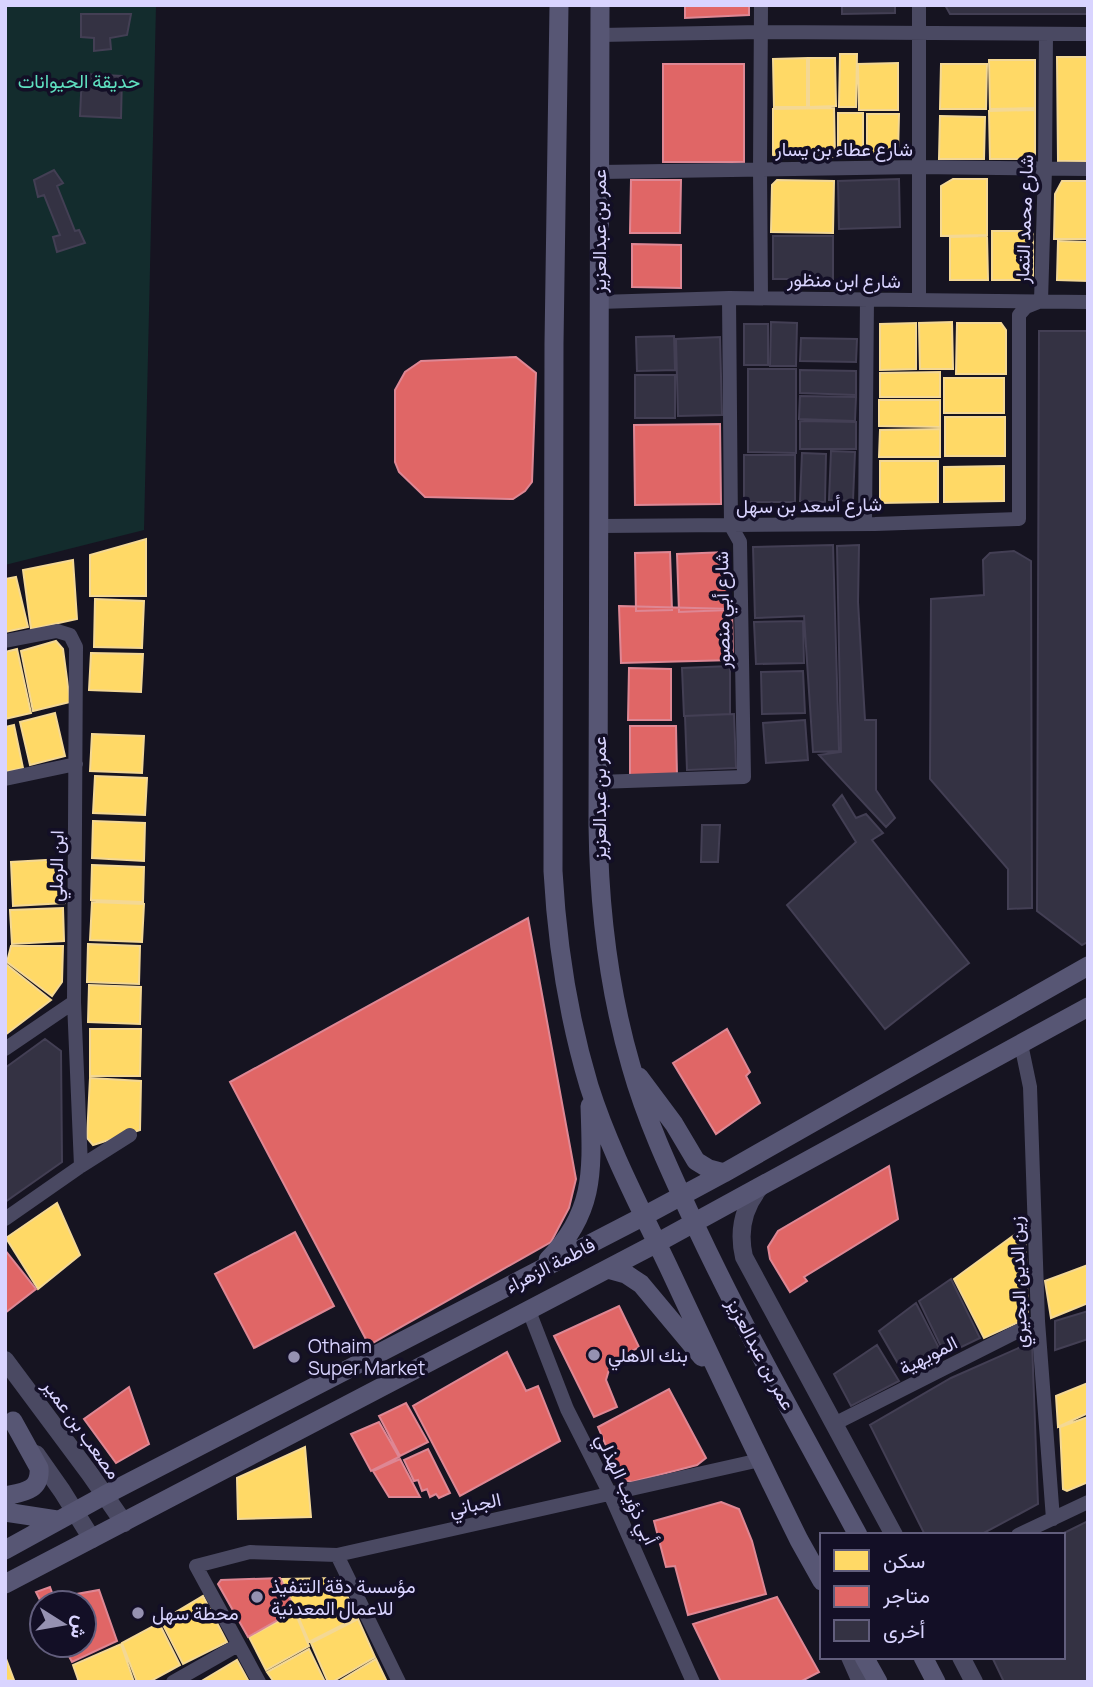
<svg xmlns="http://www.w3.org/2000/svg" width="1093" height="1687" viewBox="0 0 1093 1687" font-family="Manrope,Vazirmatn,sans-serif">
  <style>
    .green { fill: #132c2d }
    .homes { fill: #ffd966; stroke: #f4d894; stroke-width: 2 }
    .shops { fill: #e06666; stroke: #de8794; stroke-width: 2 }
    .building { fill: #343243; stroke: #433f54; stroke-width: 2 }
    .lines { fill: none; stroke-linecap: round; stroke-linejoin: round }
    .minor { stroke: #4a4962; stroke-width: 14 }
    .tertiary { stroke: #4a4962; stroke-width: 18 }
    .secondary { stroke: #575674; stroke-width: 19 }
    .poi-dot { fill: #9591b1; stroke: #130f26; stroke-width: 2.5 }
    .labels { text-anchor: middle; stroke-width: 7; stroke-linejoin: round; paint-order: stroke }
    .park-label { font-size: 19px; fill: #5fe0c0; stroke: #130f26 }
    .street-label { font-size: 19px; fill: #d9d4ff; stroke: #130f26 }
    .poi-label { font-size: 19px; fill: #d9d4ff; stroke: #130f26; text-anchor: start }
  </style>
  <rect width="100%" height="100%" fill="#161421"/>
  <path class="green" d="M5,5H156L144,530L5,565Z"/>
  <path class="homes" d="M840,54H857L856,107H839Z
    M1057,57H1088V161H1058Z
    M807,58V107H774L773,59Z
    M809,58H835L836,106L809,107Z
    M989,60H1035V108L990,109Z
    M898,63V110H859L858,64Z
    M941,64H987L986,109H940Z
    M834,108L835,157L778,158L773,155V109Z
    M1035,110V159H990L989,111Z
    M838,113H863V155H838Z
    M867,114H899L898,154H867Z
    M940,116L985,117L984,159H939Z
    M953,179H987V235L941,236V186Z
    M777,180L834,181L833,233L771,232L772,185Z
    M1062,181H1088V239H1054L1055,194Z
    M992,231H1033V280H992Z
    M987,236L988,280H950V237Z
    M1058,241L1088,242V281L1057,280Z
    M952,322L953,369H920L919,323Z
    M916,323V369L880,370V324Z
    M957,323H1001L1006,330V374H956Z
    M940,372V397H880V373Z
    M944,378H1004V413H944Z
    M879,400H940V427L879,426Z
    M945,417H1005V456H945Z
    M940,429V457H879L880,430Z
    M880,461H938V502L880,503Z
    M1004,466V501L944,502V467Z
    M146,539V596H90V555Z
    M73,560L77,619L31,629L23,570Z
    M16,577L28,627L5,632V579Z
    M95,599L144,601L142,648L94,647Z
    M56,641L63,649L70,702L33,711L21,651Z
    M17,649L31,713L5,719V652Z
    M91,653L143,654L141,692L89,690Z
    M55,713L65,756L30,765L20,722Z
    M14,725L23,768L5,772V727Z
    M92,734L144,736L142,773L90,771Z
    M95,776L147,778L145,815L93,813Z
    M93,821L145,823L144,861L92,858Z
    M63,859L65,903L13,906L11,862Z
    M92,865L144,867L143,902L91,900Z
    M92,902L144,904L142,942L90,940Z
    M63,908L64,941L12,944L10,910Z
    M88,944L140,946L139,984L87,982Z
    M11,946H63L62,982L52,996L7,962Z
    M7,965L51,1000L5,1035V966Z
    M89,985L141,987L140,1024L88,1022Z
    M90,1029H141L140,1076H90Z
    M90,1078L141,1081L140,1130L93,1145L87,1138Z
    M57,1203L80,1255L38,1289L6,1238Z
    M1025,1227L1028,1312L1021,1321L984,1338L954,1279Z
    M1088,1265V1303L1051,1318L1045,1281Z
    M1088,1383V1413L1058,1427L1056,1396Z
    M1088,1417V1482L1067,1491L1063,1489L1060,1427Z
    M305,1447L311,1517L238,1519L237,1478Z
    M338,1578L358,1617L309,1642L282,1579Z
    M203,1596L227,1642L183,1664L161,1621Z
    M295,1612L309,1646L266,1670L249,1637Z
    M358,1619L375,1657L332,1682H328L311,1643Z
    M159,1623L180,1665L149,1682H137L122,1643Z
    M121,1644L134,1682H79L73,1665Z
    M309,1649L325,1682H274L267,1672Z
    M5,1656L14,1680H5Z
    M376,1659L387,1682H338Z
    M237,1660L249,1682H200Z"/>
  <path class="shops" d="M685,5H749V15L685,18Z
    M663,64H744V162H663Z
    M631,180H681L680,233H630Z
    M632,244L681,245V288L632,287Z
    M516,357L536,373L532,482L525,491L513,499L425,497L399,472L395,462V390L405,372L421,361Z
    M720,424L721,504L635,505L634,425Z
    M670,552L672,610L636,611L635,553Z
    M727,552L729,610L679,612L677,554Z
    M619,606L732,609L733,660L621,663Z
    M629,668L671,669V720H628Z
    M630,726H676L677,777L630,779Z
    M528,918L576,1179L569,1208L551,1242L369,1345L230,1082Z
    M727,1029L750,1072L746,1076L760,1103L716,1134L673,1063Z
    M889,1166L898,1219L804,1277L807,1281L790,1292L770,1259L768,1247L778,1231Z
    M295,1232L334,1306L254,1348L215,1274Z
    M5,1250L36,1289L5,1313Z
    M619,1306L639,1347L611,1363L606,1380L617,1407L594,1417L554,1336Z
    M507,1352L526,1391L538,1386L560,1441L460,1496L413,1406Z
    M129,1387L149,1444L116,1463L84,1419Z
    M669,1389L706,1458L697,1465L632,1482L620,1479L598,1427Z
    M406,1403L428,1442L400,1456L379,1416Z
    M379,1422L399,1457L371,1471L351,1434Z
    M428,1449L450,1493L439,1498L436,1494L430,1497L427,1489L422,1491L418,1480L414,1481L404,1460Z
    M400,1459L420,1497H389L373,1471Z
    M721,1502L739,1509L752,1541L766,1594L688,1615L675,1566L666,1567L654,1521Z
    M280,1578L295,1610L248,1637L218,1584L221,1580Z
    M50,1587L54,1598L99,1590L117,1641L72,1662L63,1645H84V1603L42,1604L36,1592Z
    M777,1597L819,1672L800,1682H721L693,1624Z"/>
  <path class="building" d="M842,5H895V13L842,14Z
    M945,5H1088V14H950Z
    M81,14H131L127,35L110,38L111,49L94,51V38L81,37Z
    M82,74L122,76L121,118L80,116Z
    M54,170L63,183L57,186L75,231L79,230L85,243L57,252L53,237L60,235L44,195L38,197L34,180Z
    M899,179L900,227L839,229L838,181Z
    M773,236H833V279H773Z
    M771,322L797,323L796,366H770Z
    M744,324H768V365H744Z
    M1039,331H1088V942L1082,945L1037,911Z
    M674,336L675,370L637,371L636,337Z
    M720,337L722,415L678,416L676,339Z
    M801,338L857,339L856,362L800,361Z
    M748,369H796V453L748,452Z
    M800,370L856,371V395L800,393Z
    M635,375H675V418H635Z
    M800,396L856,397L855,421L799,419Z
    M800,421L856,422V449H800Z
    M831,451L855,452L853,501L829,500Z
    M802,453L826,454L825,502L800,501Z
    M744,455H795V502H744Z
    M833,545L839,751L813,752L804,616L755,618L753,547Z
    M859,545L858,602L865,720H876V790L895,818L886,827L819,755L841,752L837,546Z
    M1014,551L1031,561L1032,908L1008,909V869L930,779L931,599L984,595L983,560L990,553Z
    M803,621L804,663L756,664L754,622Z
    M730,666V714L684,716L682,668Z
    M803,671L805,713L762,714L761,672Z
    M734,714L736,768L687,770L685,716Z
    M805,720L808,760L766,763L763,723Z
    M842,795L856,818L866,814L883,833L872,840L969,963L885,1029L787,905L856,842L833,805Z
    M702,825H720L718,862H701Z
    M45,1039L61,1051L62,1162L5,1202V1068Z
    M951,1279L980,1338L945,1355L919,1301Z
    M916,1303L941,1352L904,1374L879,1331Z
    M1088,1311V1339L1055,1350V1321Z
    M1032,1342L1038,1504L980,1535H925L870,1425L951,1378Z
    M877,1345L899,1381L851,1406L834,1374Z
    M1088,1521V1682H1004L992,1657H1063V1535H1060Z"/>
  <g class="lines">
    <path class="minor" d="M761,5L760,169L761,298
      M919,5V300
      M600,35L761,32L1088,34
      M600,172L919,167L1088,169
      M599,302L729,298L1088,302
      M865,523L867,299
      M600,526L875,524L1019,519V315L1026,307L1041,301L1045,169L1046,34
      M5,641L57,631L70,635L76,647L74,1002L81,1166
      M5,779L76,764
      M598,782L744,777L740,542L731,526L729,298
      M1021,1044L1030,1087L1038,1321L1053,1519
      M5,1049L74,1002
      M5,1219L81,1166L130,1135
      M529,1311L567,1409L610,1494L693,1682
      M834,1424L1038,1321
      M1018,1535L1088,1502
      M337,1555L399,1682
      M173,1682L238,1645
      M259,1682L196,1566L250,1552L337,1555L760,1460"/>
    <path class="tertiary" d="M761,1186C743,1207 738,1231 744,1257L894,1535
      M5,1360L90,1474L124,1523
      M36,1454L62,1491L92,1539
      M850,1657L861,1682
      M961,1657L974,1682"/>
    <path class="secondary" d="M559,5L554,344L553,871C557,944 568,1016 589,1086C609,1149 640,1207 668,1266C711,1358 754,1449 799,1540L822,1581
      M600,5L598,825C599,907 608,987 631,1066C647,1123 672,1175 697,1229C746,1333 803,1433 858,1535
      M639,1077L674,1124L696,1161L709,1169L724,1173
      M548,1260C596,1211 592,1169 590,1106
      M608,1269L626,1274L641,1284L702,1357
      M5,1496C23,1492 41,1491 39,1468L13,1421
      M5,1512L57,1520
      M5,1550L105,1495L644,1216L724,1173L1088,966
      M5,1584L657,1243L1088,1007
      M864,1657L878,1682
      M923,1657L936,1682"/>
  </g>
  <g class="poi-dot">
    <circle cx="594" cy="1355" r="7"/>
    <circle cx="294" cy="1357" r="7"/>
    <circle cx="257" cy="1597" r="7"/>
    <circle cx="138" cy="1613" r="7"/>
  </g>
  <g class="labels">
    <g class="park-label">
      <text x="79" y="88">حديقة الحيوانات</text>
    </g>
    <g class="street-label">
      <text x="844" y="156">شارع عطاء بن يسار</text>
      <text transform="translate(1024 219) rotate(-88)" y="7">شارع محمد التمار</text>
      <text transform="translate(599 231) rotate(-90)" y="7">عمر بن عبدالعزيز</text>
      <text transform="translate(844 280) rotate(1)" y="7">شارع ابن منظور</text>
      <text transform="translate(809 505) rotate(-1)" y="7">شارع أسعد بن سهل</text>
      <text transform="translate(722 610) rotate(-91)" y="7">شارع أبي منصور</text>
      <text transform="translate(599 798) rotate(-90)" y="7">عمر بن عبدالعزيز</text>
      <text transform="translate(56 866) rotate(-89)" y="7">ابن الرملي</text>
      <text transform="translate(550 1265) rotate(-27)" y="7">فاطمة الزهراء</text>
      <text transform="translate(1018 1282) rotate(-92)" y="7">زين الدين البحيري</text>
      <text transform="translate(761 1354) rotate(62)" y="7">عمر بن عبدالعزيز</text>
      <text transform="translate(928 1355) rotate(-27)" y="7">المويهية</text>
      <text transform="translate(82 1429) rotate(54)" y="7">مصعب بن عمير</text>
      <text transform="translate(627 1489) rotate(65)" y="7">أبي ذؤيب الهذلي</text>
      <text transform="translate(475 1504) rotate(-12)" y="7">الجباني</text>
    </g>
    <g class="poi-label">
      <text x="308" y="1353">Othaim<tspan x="308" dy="22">Super Market</tspan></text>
      <text x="608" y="1362">بنك الاهلي</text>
      <text x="271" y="1593">مؤسسة دقة التنفيذ<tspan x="271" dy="22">للاعمال المعدنية</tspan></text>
      <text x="152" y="1620">محطة سهل</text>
    </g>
  </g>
  <rect width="1093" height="1687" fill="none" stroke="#d9d4ff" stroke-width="14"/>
  <rect x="820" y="1533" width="245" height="126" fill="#130f26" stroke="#625e7d" stroke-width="2"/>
  <rect x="834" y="1550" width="35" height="21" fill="#ffd966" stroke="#625e7d" stroke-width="2"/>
  <text x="883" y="1568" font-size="21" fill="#d9d4ff">سكن</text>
  <rect x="834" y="1586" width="35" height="21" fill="#e06666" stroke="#625e7d" stroke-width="2"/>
  <text x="883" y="1603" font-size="21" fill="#d9d4ff">متاجر</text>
  <rect x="834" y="1620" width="35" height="21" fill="#343243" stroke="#625e7d" stroke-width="2"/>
  <text x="883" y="1638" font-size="21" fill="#d9d4ff">أخرى</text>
  <g transform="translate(63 1624) rotate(101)"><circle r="33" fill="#130f26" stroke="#625e7d" stroke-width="2"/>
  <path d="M0-5L12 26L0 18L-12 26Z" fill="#9591b1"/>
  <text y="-10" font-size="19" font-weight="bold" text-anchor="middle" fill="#d9d4ff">ش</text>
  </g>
</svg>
